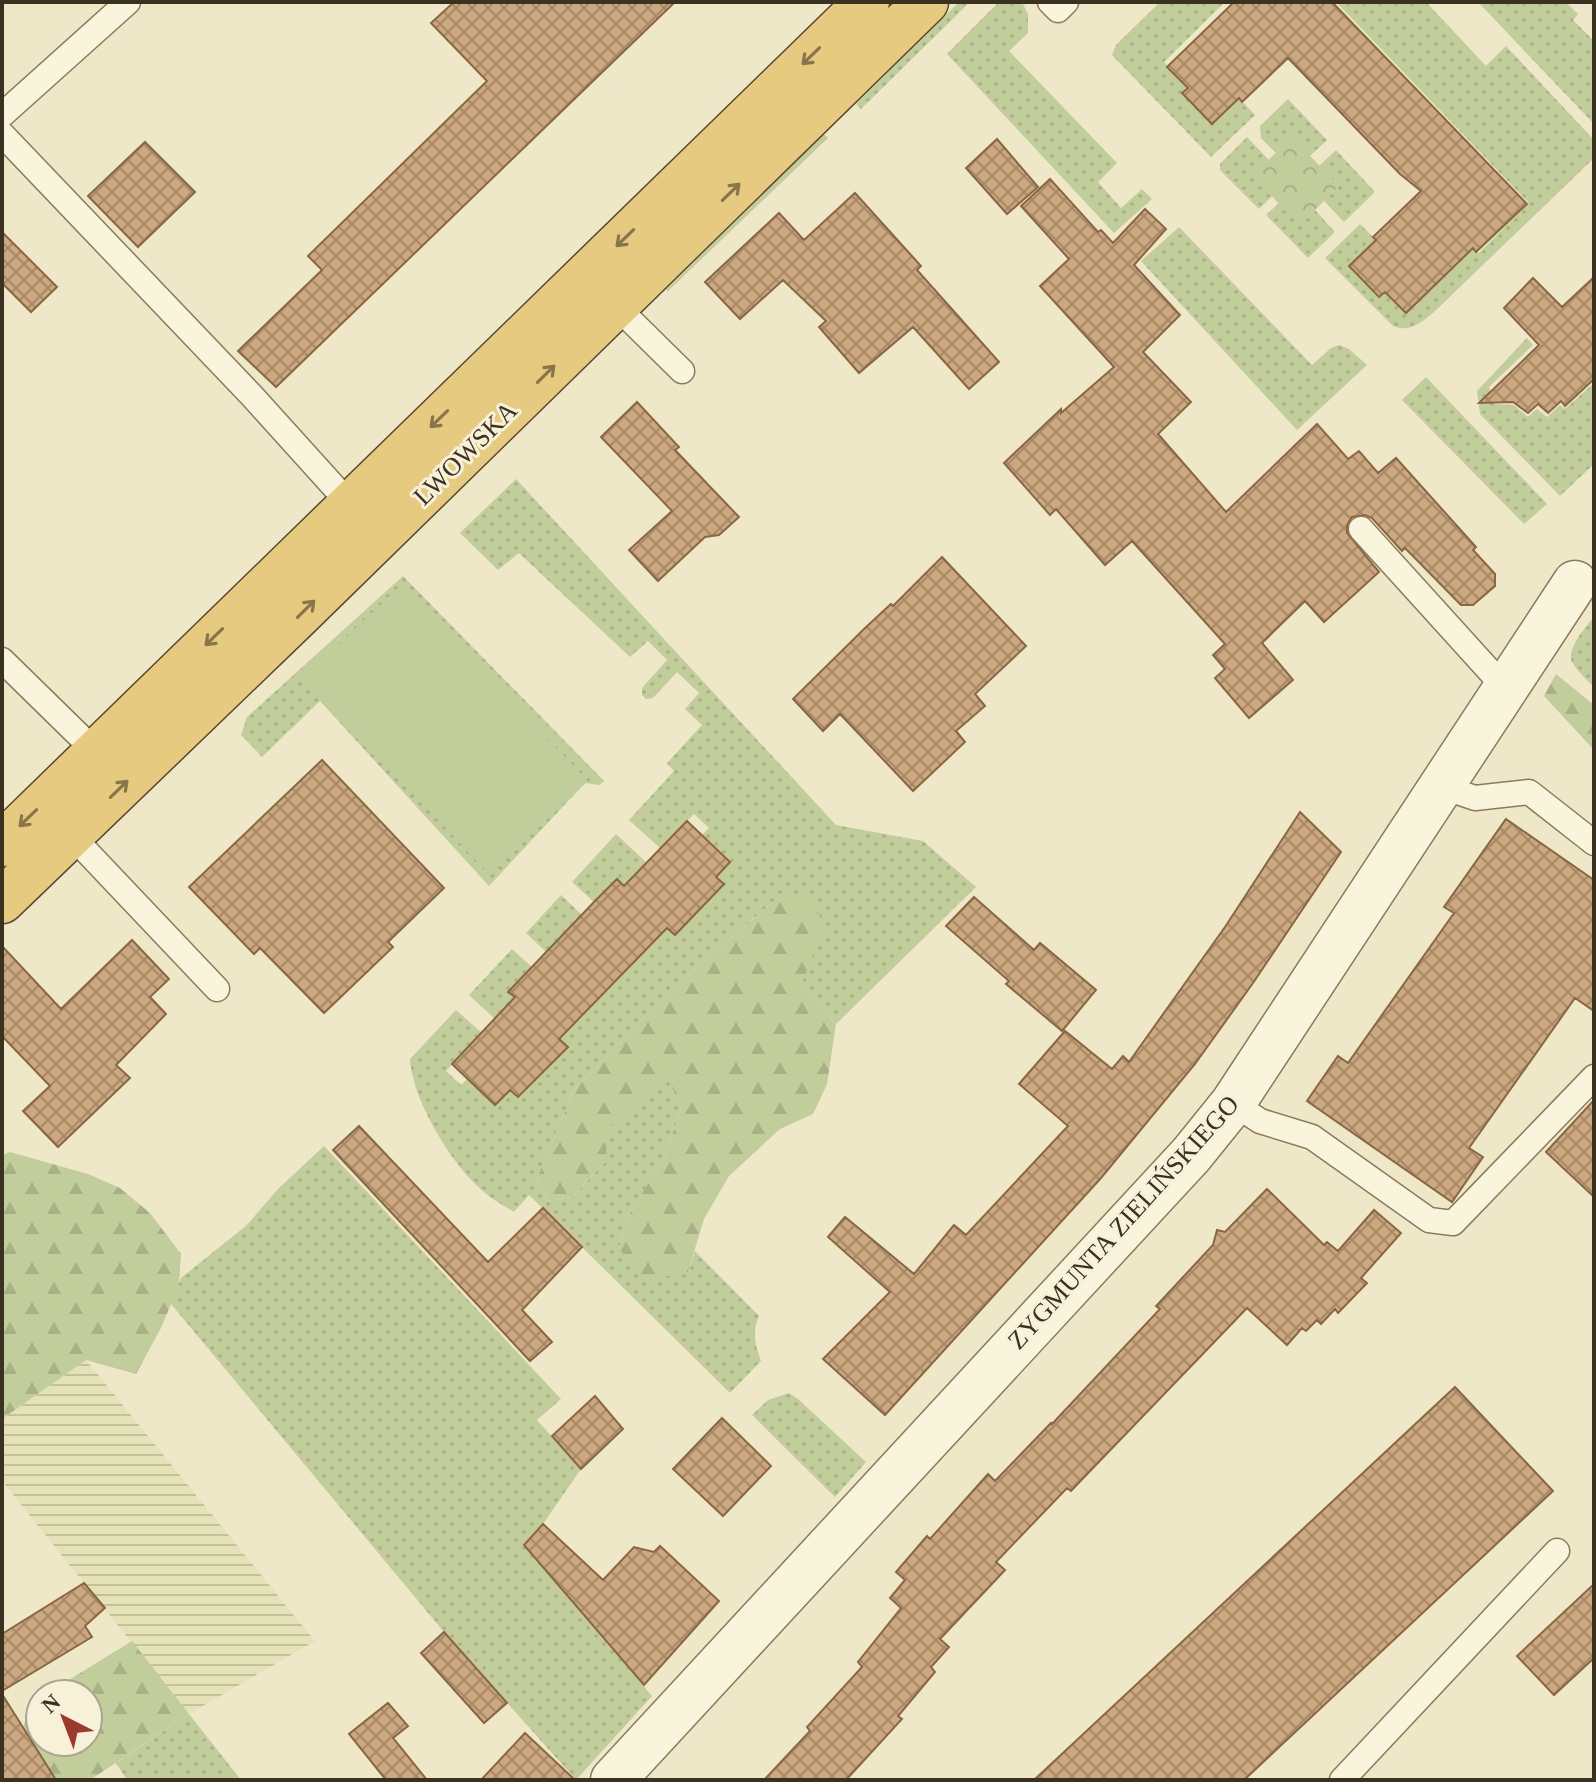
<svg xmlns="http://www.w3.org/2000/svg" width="1596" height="1782" viewBox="0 0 1596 1782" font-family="'Times New Roman',serif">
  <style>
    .farmland { fill: url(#farmland-rules) }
    .grass { fill: url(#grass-dots) }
    .forest { fill: url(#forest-firs) }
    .park { fill: url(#park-crowns) }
    .pitch { fill: #c2cd9c }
    .building { fill: url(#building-cross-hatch); stroke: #8a6743; stroke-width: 2 }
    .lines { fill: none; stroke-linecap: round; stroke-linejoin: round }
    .service-casing { stroke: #8b7b5d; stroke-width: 27 }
    .minor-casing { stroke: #8b7b5d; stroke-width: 47 }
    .trunk-casing { stroke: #594831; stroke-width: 47 }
    .service { stroke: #f9f4dc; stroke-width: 24 }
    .minor { stroke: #f9f4dc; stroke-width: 44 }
    .trunk { stroke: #e6ca7f; stroke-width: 44 }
    .oneway { stroke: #88764b }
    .labels { text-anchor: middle; stroke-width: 6; stroke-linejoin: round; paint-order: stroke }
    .street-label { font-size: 26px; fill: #3b3121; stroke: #f6f1d8 }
  </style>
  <defs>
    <pattern id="farmland-rules" width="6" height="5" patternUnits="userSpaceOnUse" patternTransform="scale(2)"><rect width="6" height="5" fill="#e4e2b6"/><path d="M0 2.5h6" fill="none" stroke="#c4c29c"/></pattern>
    <pattern id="grass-dots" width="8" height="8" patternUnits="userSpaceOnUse" patternTransform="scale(2)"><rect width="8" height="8" fill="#c2cd9c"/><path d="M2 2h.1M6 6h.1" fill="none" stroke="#a8b086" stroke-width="1.8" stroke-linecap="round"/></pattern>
    <pattern id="forest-firs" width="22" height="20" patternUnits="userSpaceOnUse" patternTransform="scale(2)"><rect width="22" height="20" fill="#c2cd9c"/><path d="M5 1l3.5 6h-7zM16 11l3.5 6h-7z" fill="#a8b086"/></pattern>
    <pattern id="park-crowns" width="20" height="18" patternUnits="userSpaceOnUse" patternTransform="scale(2)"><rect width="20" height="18" fill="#c2cd9c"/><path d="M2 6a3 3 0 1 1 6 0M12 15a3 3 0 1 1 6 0" fill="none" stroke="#a8b086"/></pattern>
    <pattern id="building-cross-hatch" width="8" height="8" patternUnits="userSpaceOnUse" patternTransform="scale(2)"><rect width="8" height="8" fill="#cca87f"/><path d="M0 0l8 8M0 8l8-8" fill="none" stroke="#a78968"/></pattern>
  </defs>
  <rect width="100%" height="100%" fill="#eee8c9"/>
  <path class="farmland" d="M86,1360L315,1641L189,1714L2,1481V1419Z"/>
  <path class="grass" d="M959,2H970L861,109L856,104Z
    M999,2H1022L1028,14V33L1009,51L1117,163L1098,182L1121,208L1142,189L1152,199L1114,233L947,54Z
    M1160,2H1225L1164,62L1188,88L1183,94L1212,124L1239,98L1255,115L1211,157L1112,55L1116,45Z
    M1336,2H1426L1486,66L1506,46L1594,140V158L1433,313C1420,323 1410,333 1393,326L1325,258L1360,224L1376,240L1385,292L1406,313L1473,248L1479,253L1529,203Z
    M1478,2H1566L1578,14L1573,20L1594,41V124Z
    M1288,99L1327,140L1310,156L1292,138L1276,153L1261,138L1260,126Z
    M824,134L828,138L667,292V289Z
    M1247,137L1269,160L1253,176L1272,196L1259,209L1220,170V164Z
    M1336,150L1375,192L1344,222L1324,201L1339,186L1319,166Z
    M1279,203L1300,224L1315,210L1335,232L1308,258L1266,215Z
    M1179,227L1312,365L1331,348L1339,345L1349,349L1367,365L1297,430L1141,261Z
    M1527,338L1533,345L1489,387L1494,404L1514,405L1528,417L1537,409L1547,417L1560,405L1565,409L1594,383V464L1560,496L1480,414L1477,391Z
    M1426,377L1547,504L1524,524L1402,400Z
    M516,479L836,825L923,841L976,887L836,1024L801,986L783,893L670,991L574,1090L537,1178L547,1201L572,1197L606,1161V1130L667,1072L681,1110L663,1159L626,1220L619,1249L688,1272L695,1251L759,1316C752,1332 755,1345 761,1361L730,1393L529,1195L514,1212C503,1205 491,1199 482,1190C451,1164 412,1099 410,1059L456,1010L482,1033L446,1071L461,1085L468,1078L510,1090L518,1097L567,1046L559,1039L667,928L675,935L723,885L716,877L730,862L702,835L709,828L694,814L660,848L629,820L674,771L667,763L702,725L685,709L699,693L677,672L653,698L646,699L642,695V688L667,660L648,641L630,657L519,553L498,570L460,533Z
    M403,576L604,781L599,785L585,783L489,886L320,701L262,757L241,735L247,717Z
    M1594,617V687C1587,680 1577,671 1572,662C1566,650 1586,626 1594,617Z
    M616,834L647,863L624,886L617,879L594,902L572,882Z
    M561,895L582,915L546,952L526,933Z
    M512,949L532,967L509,991L515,998L495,1019L469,995Z
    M324,1146L561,1399L537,1420L581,1469L543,1524L524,1545L652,1696L576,1780L444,1632L171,1304L181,1278L247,1225L278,1189Z
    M789,1393L798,1399L866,1462L835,1497L752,1415L768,1400Z
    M189,1714L241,1780H127L116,1763Z"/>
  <path class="forest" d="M1556,674L1594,705V750L1544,696Z
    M783,893L811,896L824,926L801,986L836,1024L827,1084L813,1114L780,1129L729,1176L704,1219L688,1272L647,1280L619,1249L626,1220L663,1159L681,1110L667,1073L607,1130L606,1161L572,1197L547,1201L537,1178L574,1090L670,991Z
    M10,1152L88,1174L120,1188L150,1213L181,1254L179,1285L161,1328L136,1374L86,1360L2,1419V1155Z
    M132,1641L189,1714L90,1780H56L23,1728L31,1703L40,1698V1742H88V1694H46Z"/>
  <path class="park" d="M1292,137L1339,186L1300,225L1252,176Z"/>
  <path class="pitch" d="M402,584L588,781L489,874L303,678Z"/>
  <path class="building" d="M454,2H675L276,387L238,351L322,270L308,256L487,81L431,23Z
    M1234,2H1332L1527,204L1476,252L1473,248L1406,313L1385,292L1379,297L1349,266L1376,240L1373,237L1421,191L1400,174L1288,58L1242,102L1239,98L1212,124L1182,93L1188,88L1167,67Z
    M997,139L1038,187L1007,214L966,168Z
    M145,142L195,192L138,247L88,196Z
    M1050,179L1098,232L1101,230L1113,243L1145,209L1166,229L1134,265L1180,315L1143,352L1191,402L1158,434L1226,512L1317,424L1348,459L1359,451L1378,473L1396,458L1476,547L1473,550L1495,574V586L1473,605H1461L1405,548L1402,551L1372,518L1365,515L1352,517L1347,525V533L1379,572L1324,622L1305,601L1262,643L1293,680L1249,718L1215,678L1225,669L1213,655L1225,644L1132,541L1105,565L1056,509L1050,515L1004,463L1061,409V413L1114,367L1040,286L1069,259L1021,206Z
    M855,193L921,266L917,270L999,362L969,389L913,327L859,373L819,327L826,321L783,280L740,319L705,282L779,213L804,240Z
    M2,232L57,287L31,312L2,283Z
    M1594,277V379L1565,406L1561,401L1548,413L1538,404L1528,413L1513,402L1479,403L1539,345L1504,308L1533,278L1562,307Z
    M637,402L679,447L675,450L739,517L719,535L705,537L658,581L629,550L672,511L601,437Z
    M942,557L1026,646L975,694L985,706L956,731L965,742L913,791L840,714L823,731L793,699L864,629L891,604L893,606Z
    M322,760L444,888L388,942L393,947L324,1013L260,948L254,954L189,887Z
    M1300,812L1341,852L1253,983L1195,1064L1101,1178L885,1415L823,1359L890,1292L828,1237L845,1217L914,1274L954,1225L966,1235L1068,1126L1019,1084L1065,1031L1112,1069L1123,1056L1129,1062L1225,927Z
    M1506,819L1594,880V1011L1575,998L1469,1148L1483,1157L1452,1202L1307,1101L1338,1056L1348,1063L1454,913L1444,907Z
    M687,821L730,862L716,877L724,884L675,935L667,928L559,1039L568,1047L518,1097L510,1090L495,1105L452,1064L515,997L508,992L594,902L617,879L624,886Z
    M974,897L1034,950L1040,943L1096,990L1062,1031L1006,984L1009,981L946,926Z
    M132,940L169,979L150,997L166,1014L116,1065L130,1078L58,1147L23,1111L50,1086L2,1036V946L61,1009Z
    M1594,1100V1197L1546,1152Z
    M359,1126L488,1262L543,1208L582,1247L522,1310L552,1342L530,1361L333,1150Z
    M1267,1189L1324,1245L1327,1242L1338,1251L1374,1210L1401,1233L1361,1278L1367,1283L1338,1313L1335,1309L1321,1324L1317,1320L1306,1331L1302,1328L1287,1345L1247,1308L1071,1491L1067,1488L996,1562L1005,1570L940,1639L949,1647L931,1667L935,1672L898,1716L902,1719L846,1780H764L810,1731L807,1727L862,1667L858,1662L901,1608L890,1598L905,1580L896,1572L927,1536L930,1539L988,1474L995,1481L1051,1423L1052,1424L1160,1309L1156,1306L1213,1245L1217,1230L1225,1232Z
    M1455,1387L1553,1491L1244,1780H1034Z
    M595,1396L623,1429L581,1469L552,1436Z
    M722,1418L771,1466L723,1516L673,1469Z
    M543,1524L603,1580L634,1547L654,1552L660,1546L719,1601L644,1685L524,1545Z
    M84,1583L105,1608L85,1626L92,1637L2,1691V1634Z
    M1594,1584V1658L1554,1695L1517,1656Z
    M444,1632L507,1703L484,1723L421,1653Z
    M2,1694L56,1780H2Z
    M388,1703L408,1726L393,1738L427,1780H386L349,1734Z
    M525,1733L575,1780H481Z"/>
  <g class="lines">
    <g class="service-casing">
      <path id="service" d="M1050,2L1058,10L1066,2
        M2,115L128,2
        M2,134L253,397L356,511
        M615,305L682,371
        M1361,529L1506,689
        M2,660L96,752
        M1443,787L1475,798L1529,792L1594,843
        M71,835L217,989
        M1233,1103L1260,1121L1312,1137L1429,1220L1453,1223L1594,1077
        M1342,1780L1557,1551"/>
    </g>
    <g class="minor-casing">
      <path id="minor" d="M613,1780L1191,1155L1233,1103L1575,583"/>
    </g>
    <g class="trunk-casing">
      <path id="trunk" d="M2,844L867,2
        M2,901L297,617L926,2"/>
    </g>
    <use href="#service" class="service"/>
    <use href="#minor" class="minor"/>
    <use href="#trunk" class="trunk"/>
  </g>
  <defs><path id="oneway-shaft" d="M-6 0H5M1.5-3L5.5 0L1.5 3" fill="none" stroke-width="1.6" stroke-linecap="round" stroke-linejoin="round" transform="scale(2)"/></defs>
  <g class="oneway">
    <use href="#oneway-shaft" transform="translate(811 56) rotate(136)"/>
    <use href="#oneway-shaft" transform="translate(731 192) rotate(-44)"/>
    <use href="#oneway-shaft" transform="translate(625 238) rotate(136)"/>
    <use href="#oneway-shaft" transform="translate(546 374) rotate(-45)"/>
    <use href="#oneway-shaft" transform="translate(439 419) rotate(136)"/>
    <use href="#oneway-shaft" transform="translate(306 609) rotate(-45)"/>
    <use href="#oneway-shaft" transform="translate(214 637) rotate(136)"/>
    <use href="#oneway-shaft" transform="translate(119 789) rotate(-44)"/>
    <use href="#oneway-shaft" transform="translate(28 818) rotate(136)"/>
  </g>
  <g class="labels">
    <g class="street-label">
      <text transform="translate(465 453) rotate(-45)" y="9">LWOWSKA</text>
      <text transform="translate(1123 1222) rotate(-48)" y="9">ZYGMUNTA ZIELIŃSKIEGO</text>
    </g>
  </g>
  <rect width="1596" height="1782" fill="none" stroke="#3b3121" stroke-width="8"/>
  <g transform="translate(64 1718) rotate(318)"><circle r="38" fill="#f6f1d8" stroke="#aba48f" stroke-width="2"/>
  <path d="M0-6L14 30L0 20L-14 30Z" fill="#9a392e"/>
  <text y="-12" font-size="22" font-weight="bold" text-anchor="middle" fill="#3b3121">N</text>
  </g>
</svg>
